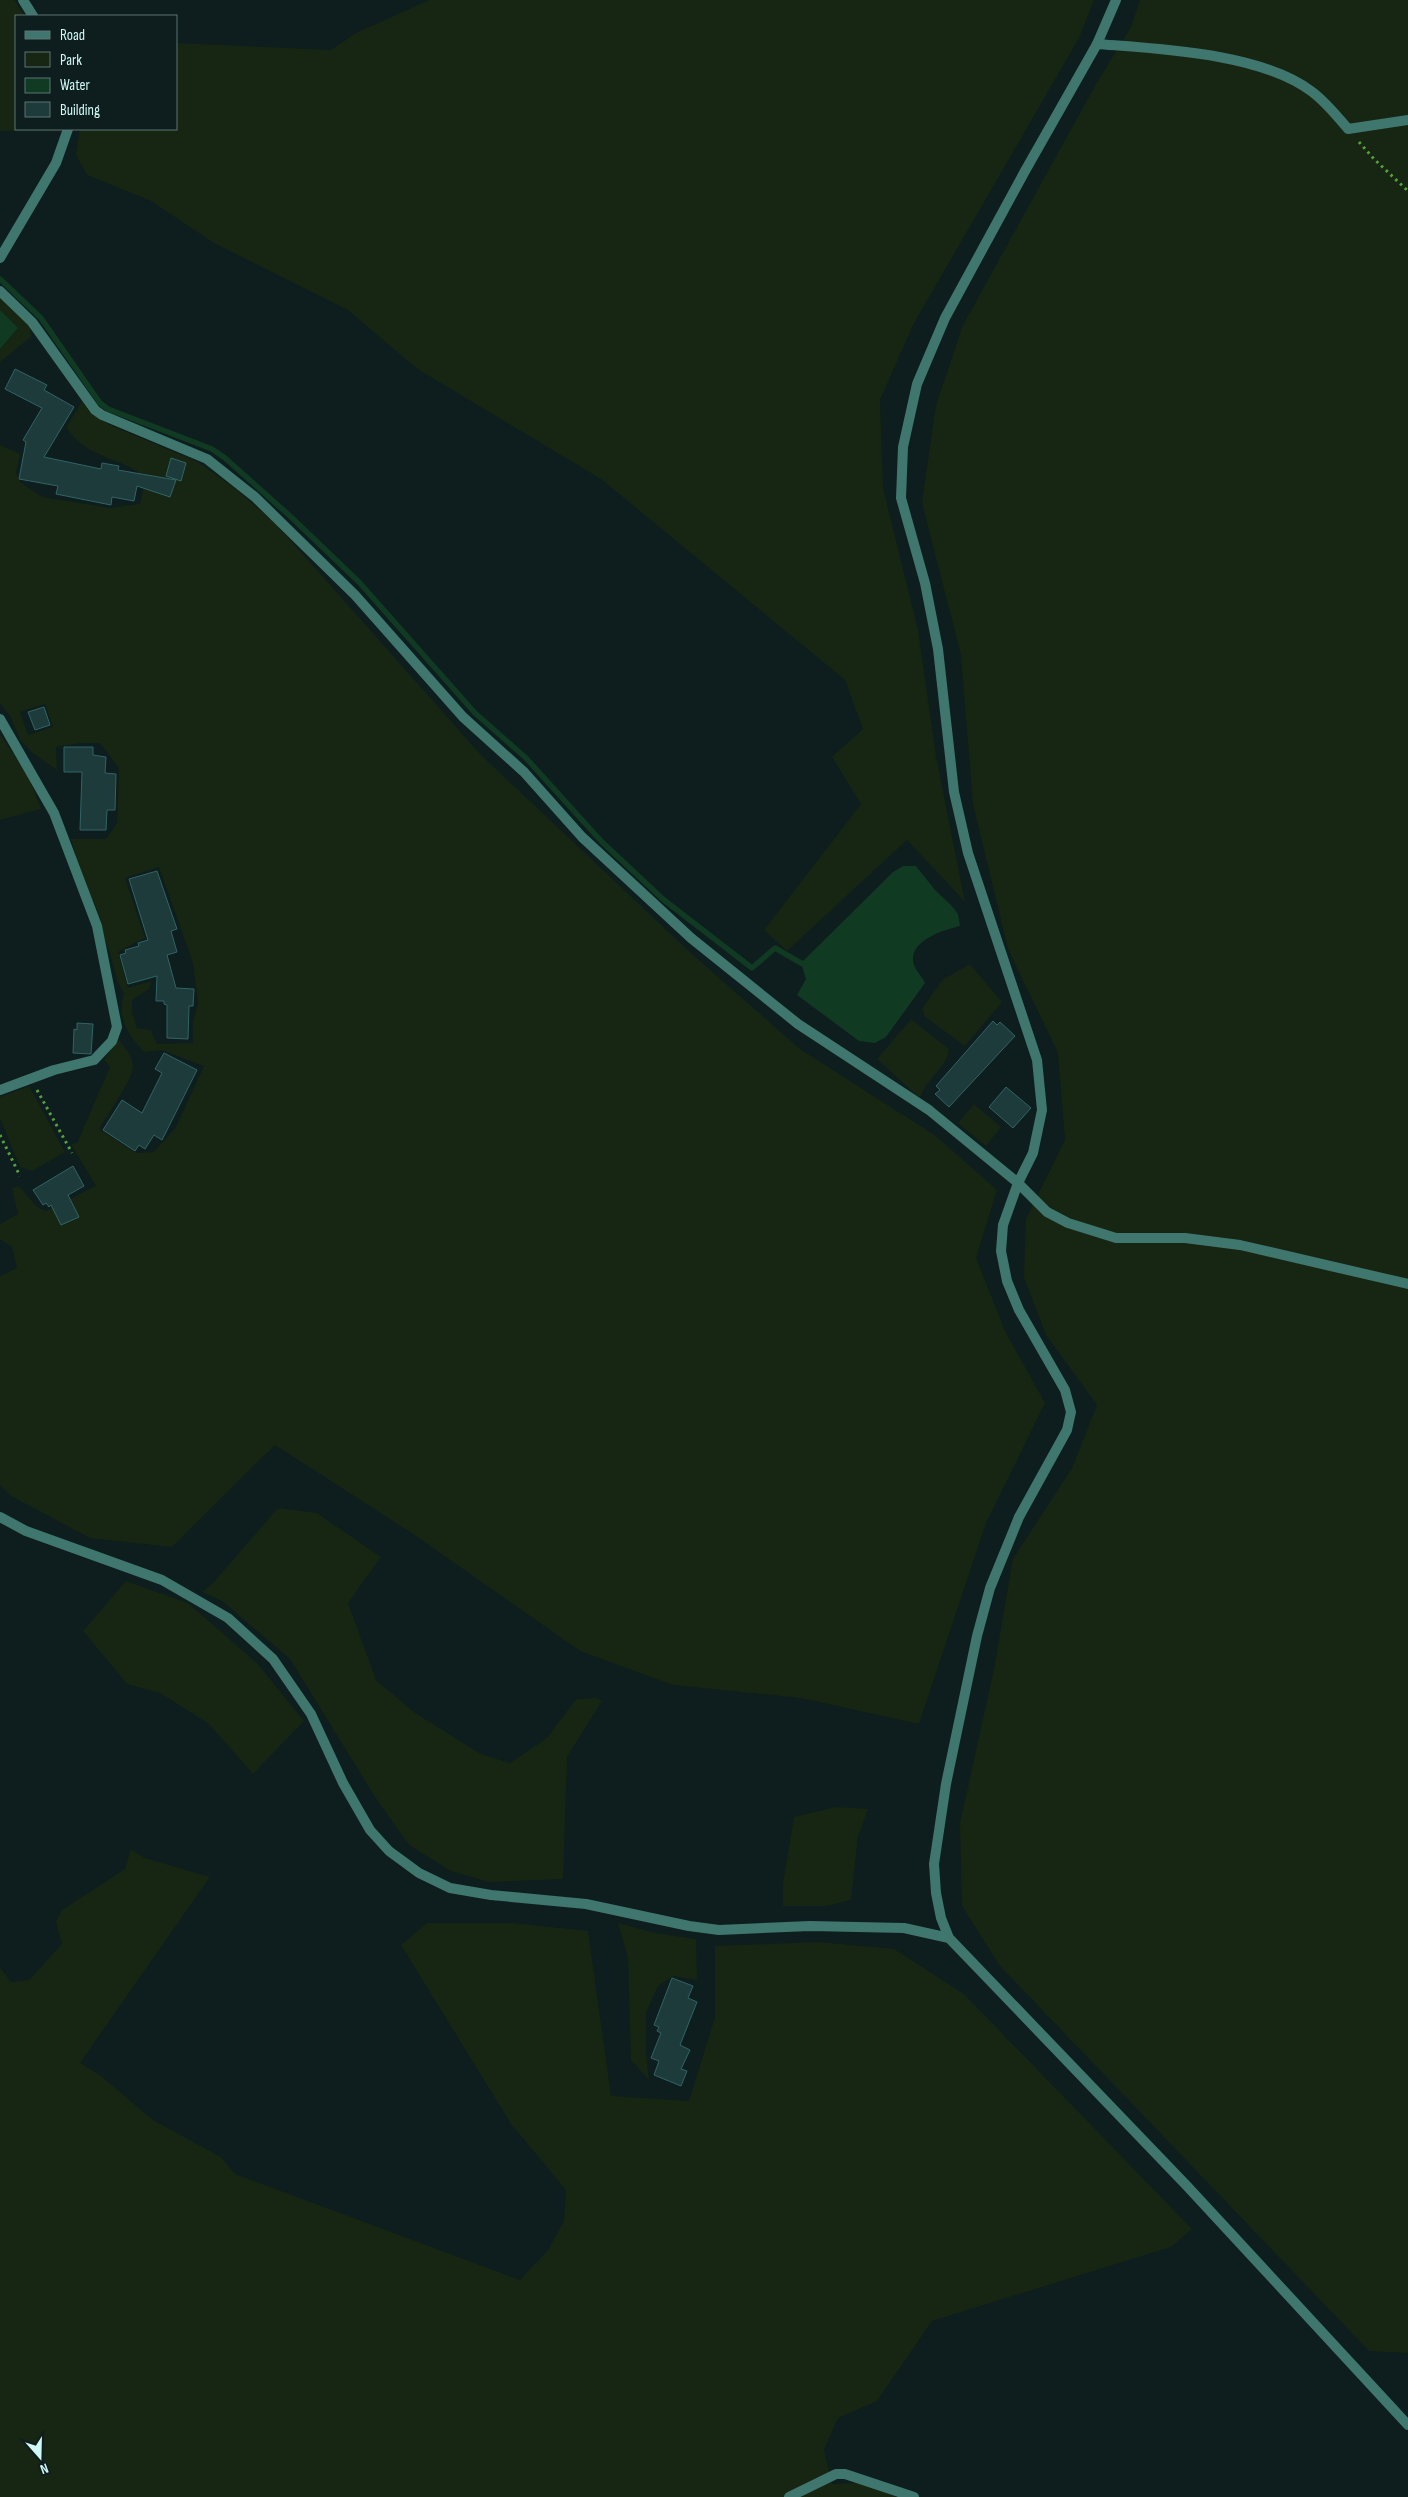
<svg xmlns="http://www.w3.org/2000/svg" width="1408" height="2497" viewBox="0 0 1408 2497" font-family="'Sofia Sans Condensed',sans-serif">
  <style>
    .green { fill: #162612; fill-rule: evenodd }
    .water { fill: #103a22 }
    .lines { fill: none; stroke-linecap: round; stroke-linejoin: round }
    .stream { stroke: #103a22; stroke-width: 5.5 }
    .building { fill: #1d3b3b; stroke: #316465 }
    .path { stroke: #55a23b; stroke-width: 3; stroke-dasharray: 2.5 4; stroke-linecap: butt }
    .service { stroke: #3f766e; stroke-width: 10 }
    .minor { stroke: #3f766e; stroke-width: 10 }
  </style>
  <rect width="100%" height="100%" fill="#0e1d1d"/>
  <path class="green" d="M0,0H14L25,16H16V129H60V131H0Z
    M429,0H1094L1079,38L913,325L880,400L883,488L918,630L936,756L965,902L907,840L787,951L764,930L861,804L832,757L863,729L845,680L601,479L416,368L348,310L214,243L151,201L87,175L76,155L80,129H176V43L331,50L356,33Z
    M1140,0H1408V2353L1369,2351L1000,1966L962,1906L960,1823L994,1669L1013,1559L1072,1468L1097,1405L1046,1335L1024,1278L1026,1219L1065,1140L1058,1053L1008,949L973,804L961,655L922,503L936,405L963,325L1096,84L1131,27Z
    M0,297L30,326L31,337L0,362V349L18,328L0,310Z
    M82,401L90,413L110,425L198,462L237,490L277,525L481,755L692,954L800,1049L936,1136L997,1190L976,1258L1005,1331L1045,1403L986,1523L919,1724L801,1698L673,1685L580,1651L413,1534L275,1445L172,1547L90,1538L11,1496L0,1485V1276L17,1268L12,1247L0,1239V1224L18,1214L12,1188L19,1186L37,1207L46,1211L96,1186L71,1144L77,1143L110,1067L104,1060L118,1039C124,1046 133,1056 133,1067C132,1080 107,1116 99,1129L136,1153L154,1152L176,1127L204,1066L162,1050L144,1052C128,1034 116,1018 124,994L117,980L109,949L101,935V920L94,902L85,889L71,839H106L117,823L119,768L100,743H81L56,747L57,770L34,754L20,740L10,716L0,703V445L20,454L16,473L20,482L42,497L111,508L140,504L146,478C127,461 100,459 80,443C75,439 71,433 66,428ZM45,704L53,727L28,735L20,712ZM159,867L193,963L198,1003L193,1022V1043L157,1044L151,1030L137,1028L132,1012V1000L149,989L152,981L128,988L118,952L145,938L125,878Z
    M0,734L28,776L41,809L0,820Z
    M970,964L1002,1002L965,1046L925,1017L922,1009L942,980Z
    M911,1019L949,1049C948,1067 926,1079 921,1096H917L877,1059Z
    M29,1086L65,1152L32,1171L20,1167L0,1118V1097Z
    M974,1104L1001,1127L986,1146L958,1123Z
    M278,1508L317,1513L381,1557L348,1603L376,1680L415,1713L481,1754L510,1763L547,1738L576,1699L597,1698L602,1701L567,1757L563,1879L489,1882L451,1871L409,1845L375,1797L290,1659L222,1601L202,1592L212,1584Z
    M126,1581L188,1603L257,1663L304,1721L253,1774L209,1724L160,1693L127,1684L83,1631Z
    M836,1807L868,1809L858,1837L851,1900L827,1906H783V1883L794,1817Z
    M131,1849L145,1858L210,1877L80,2063L100,2075L153,2120L221,2157L235,2174L520,2280L548,2250L564,2221L566,2190L511,2124L401,1945L427,1923H512L588,1931L611,2096L689,2101L715,2017V1946L818,1942L894,1949L964,1994L1192,2229L1171,2247L932,2321L877,2401L838,2418L824,2450L832,2484L860,2483L897,2497H0V1967L11,1982L29,1980L62,1944L56,1922L62,1910L125,1869Z
    M618,1923L655,1933L696,1939L697,1980L674,1976L658,1986L646,2013V2055L649,2080L631,2060L628,1958Z"/>
  <path class="water" d="M0,310L18,328L0,349Z
    M903,866H916L936,891L951,905L958,914L960,926C944,930 914,939 913,958C912,968 922,975 925,983L886,1037L875,1043L859,1041L797,995L806,979L801,963L893,872Z"/>
  <g class="lines">
    <path class="stream" d="M0,279L41,318L100,403L108,409L212,449L225,458L290,516L359,582L475,713L526,758L602,842L664,900L752,968L775,948L801,963"/>
  </g>
  <path class="building" d="M15,369L47,385L44,390L74,407L44,457L101,469L102,463L119,466L118,470L176,480L170,497L137,486L134,501L112,497L111,505L56,494L58,486L19,479L26,442L23,440L42,408L5,389Z
    M171,458L186,463L181,481L166,476Z
    M44,707L50,725L35,730L28,712Z
    M64,747H93V755L106,757L105,773L116,774L115,810H107L106,830H80L82,772H64Z
    M157,871L177,929L171,931L177,952L167,955L176,988L194,989L193,1006H189L188,1039L167,1038V1005L164,1004V1001H156L157,976L128,984L120,955L126,953L125,950L139,946L138,943L148,940L129,879Z
    M993,1021L997,1025L1000,1022L1015,1036L949,1107L935,1094L940,1090L936,1086Z
    M77,1023L93,1024L91,1054L73,1053L74,1029L77,1030Z
    M164,1053L197,1070L162,1140L154,1135L145,1149L139,1145L135,1151L103,1130L122,1100L142,1113L162,1073L155,1069Z
    M1006,1087L1031,1108L1013,1128L989,1107Z
    M73,1166L84,1186L68,1195L79,1217L61,1225L51,1205L49,1207L46,1203L43,1205L33,1190Z
    M672,1978L693,1986L688,1998L697,2002L680,2045L690,2050L681,2069L687,2071L681,2086L654,2075L659,2061L651,2058L661,2033L657,2031L659,2027L654,2025Z"/>
  <g class="lines">
    <path class="path" d="M1359,142L1374,159L1408,191
      M37,1090L72,1153
      M0,1135L20,1176"/>
    <path class="service" d="M23,0L33,16
      M1097,44C1160,49 1260,53 1311,91C1325,101 1337,116 1348,129L1408,120
      M0,258L56,163L68,129
      M0,719L54,813L97,926L117,1027L112,1041L94,1060L54,1070L0,1090
      M1018,1183L1047,1212L1068,1223L1116,1238H1185L1240,1245L1408,1284
      M789,2497L836,2474H845L914,2497"/>
    <path class="minor" d="M1116,0L1097,44L1025,171L945,318L917,384L903,447L901,498L925,583L938,649L954,792L968,853L1037,1060L1042,1110L1033,1153L1018,1183L1003,1225L1001,1251L1007,1281L1019,1310L1065,1390L1071,1412L1067,1430L1019,1517L990,1588L977,1636L946,1784L934,1864L936,1893L941,1918L949,1938L1187,2186L1408,2425
      M0,291L32,322L95,410L102,415L207,459L255,497L355,595L463,717L524,772L582,837L691,938L798,1024L929,1110L1018,1183
      M0,1517L26,1531L162,1580L228,1618L273,1659L311,1714L343,1783L370,1830L389,1851L419,1873L450,1888L491,1895L586,1904L689,1926L719,1930L810,1926L904,1928L949,1938"/>
  </g>
  <rect x="15" y="15" width="162" height="115" fill="#0e1d1d" stroke="#5c7574"/>
  <rect x="25" y="31" width="25" height="8" fill="#3f766e" stroke="#5c7574"/>
  <text x="60" y="40" font-size="15" fill="#d0f9f6">Road</text>
  <rect x="25" y="52" width="25" height="15" fill="#162612" stroke="#5c7574"/>
  <text x="60" y="65" font-size="15" fill="#d0f9f6">Park</text>
  <rect x="25" y="78" width="25" height="15" fill="#103a22" stroke="#5c7574"/>
  <text x="60" y="90" font-size="15" fill="#d0f9f6">Water</text>
  <rect x="25" y="102" width="25" height="15" fill="#1d3b3b" stroke="#5c7574"/>
  <text x="60" y="115" font-size="15" fill="#d0f9f6">Building</text>
  <g transform="translate(40 2457) rotate(160)" stroke="#0e1d1d" stroke-width="4" paint-order="stroke">
  <path d="M0-4L9 19L0 12L-9 19Z" fill="#d0f9f6"/>
  <text y="-8" font-size="14" font-weight="bold" text-anchor="middle" fill="#d0f9f6">N</text>
  </g>
</svg>
